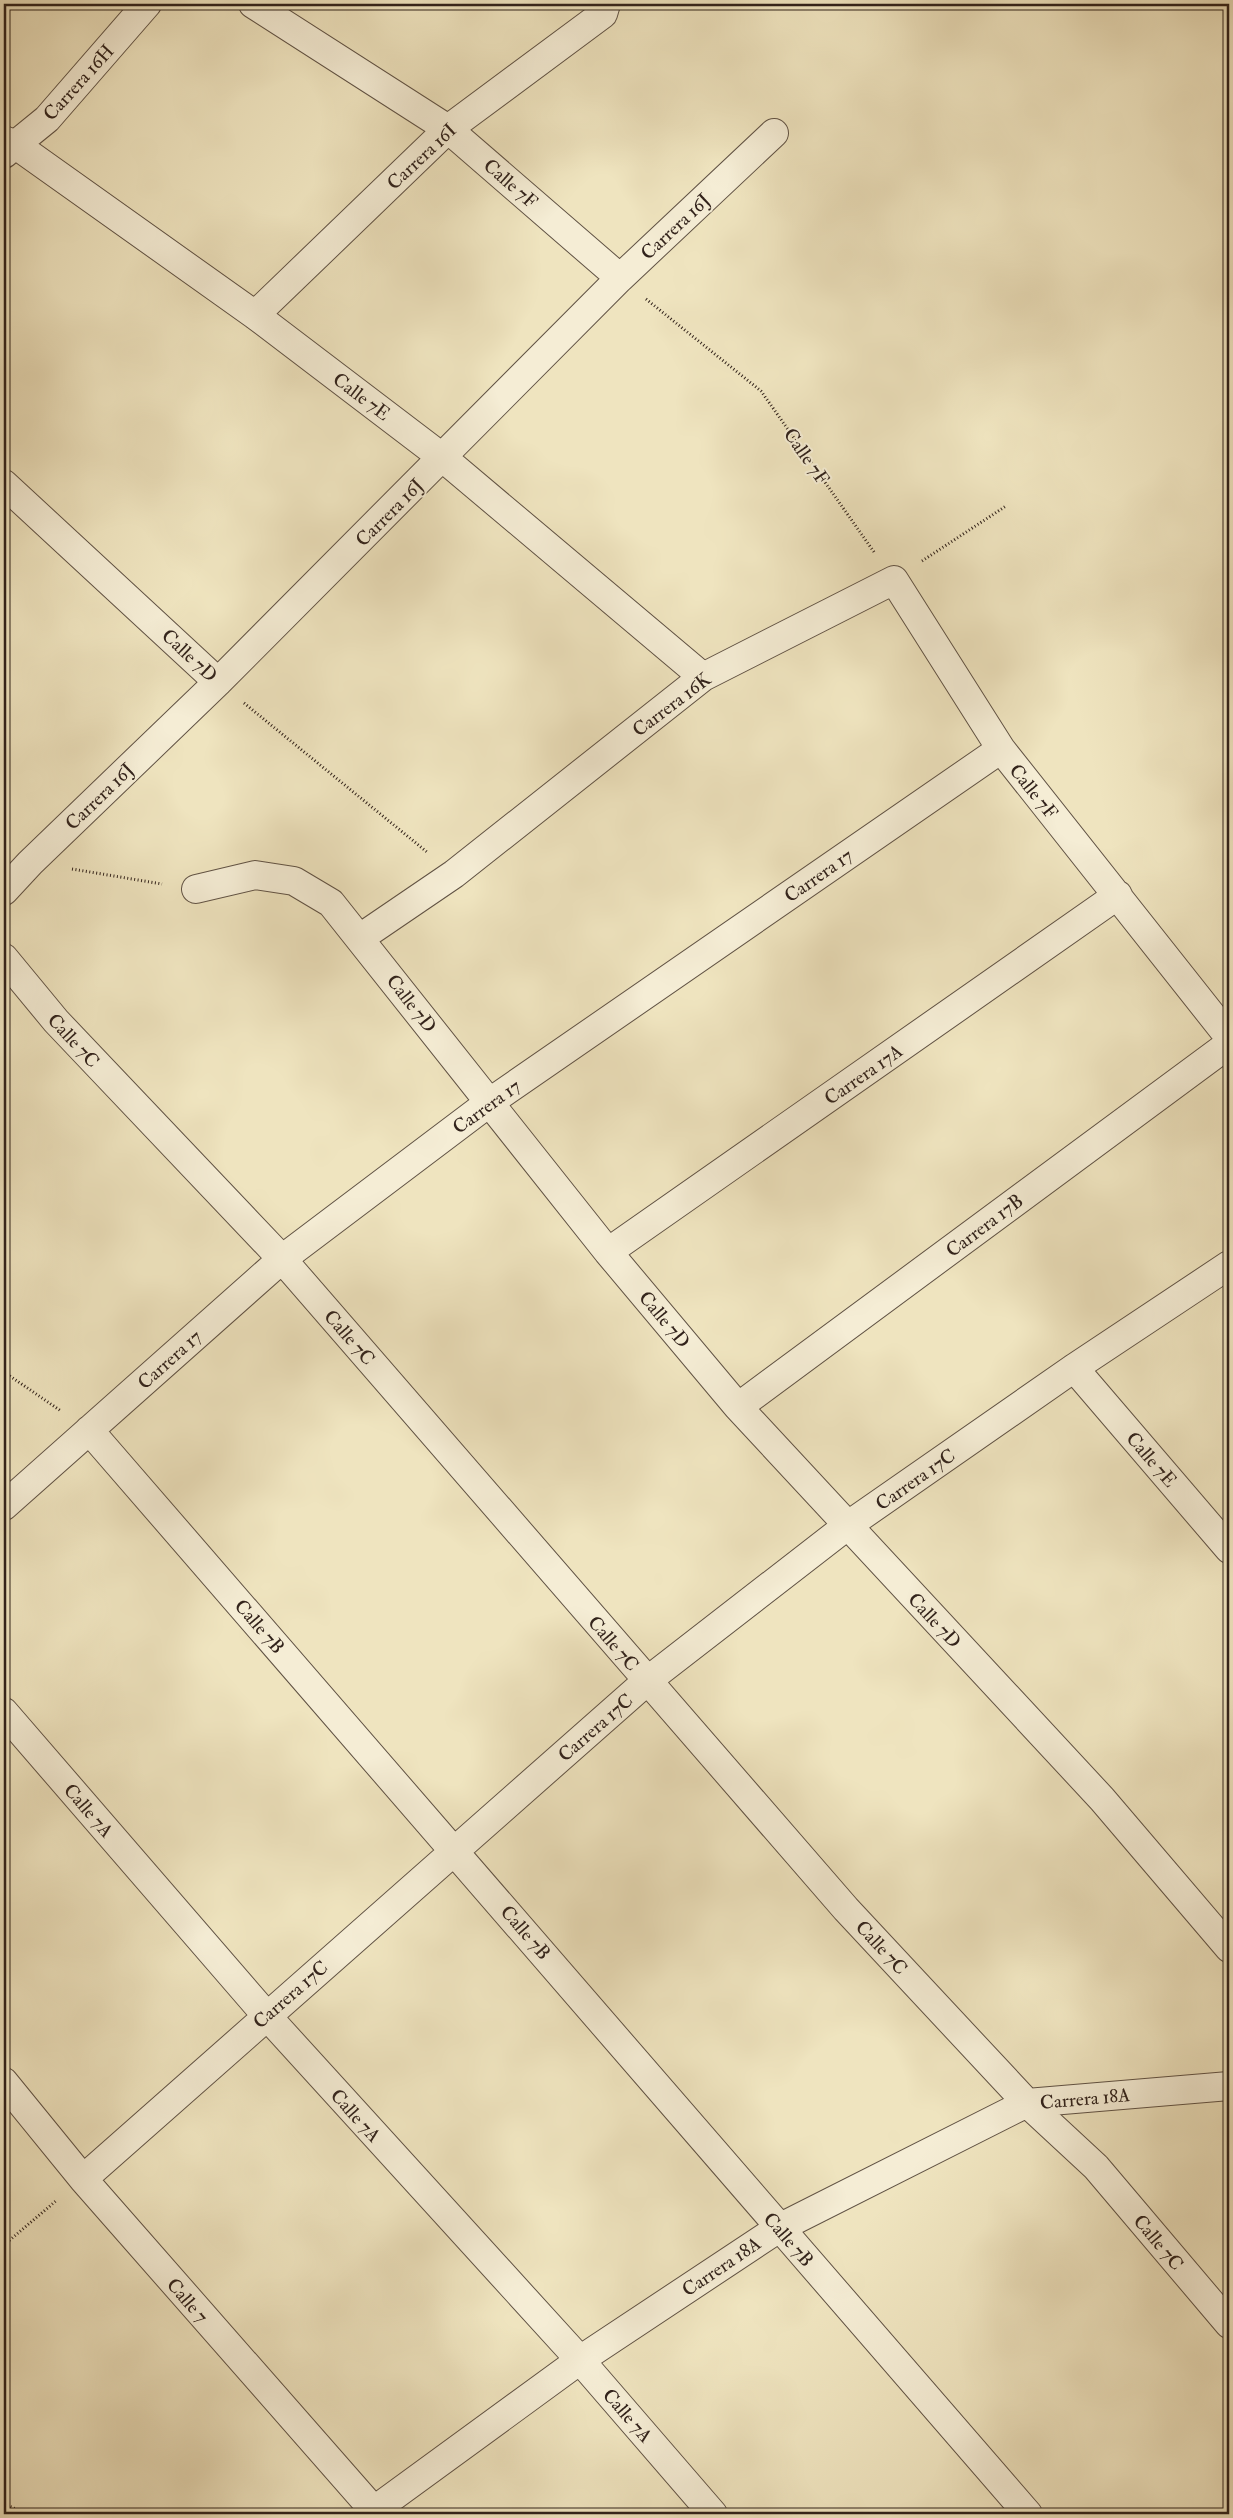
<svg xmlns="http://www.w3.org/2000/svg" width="1233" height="2518" viewBox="0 0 1233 2518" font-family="'IM FELL Double Pica',serif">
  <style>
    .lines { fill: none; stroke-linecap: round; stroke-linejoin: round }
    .street-casing { stroke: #605244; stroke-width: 30 }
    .path { stroke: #31221b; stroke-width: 3; stroke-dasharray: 1 2.5; stroke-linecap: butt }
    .street { stroke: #f5edd5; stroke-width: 28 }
    .labels { text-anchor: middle; stroke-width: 4; stroke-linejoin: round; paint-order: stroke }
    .street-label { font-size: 19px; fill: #31221b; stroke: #f5edd5 }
  </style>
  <rect width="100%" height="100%" fill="#efe4bf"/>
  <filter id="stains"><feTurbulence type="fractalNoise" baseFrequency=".004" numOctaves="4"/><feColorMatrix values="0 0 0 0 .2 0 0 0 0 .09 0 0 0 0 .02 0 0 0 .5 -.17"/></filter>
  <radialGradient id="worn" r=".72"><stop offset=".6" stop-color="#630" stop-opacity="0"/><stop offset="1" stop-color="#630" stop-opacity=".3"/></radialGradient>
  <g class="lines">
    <g class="street-casing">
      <path id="street" d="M253,4L448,129L620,278
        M4,140L16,145L255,315L443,458L703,677
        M4,154L47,119L147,4
        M255,315L448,129L603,14L606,4
        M4,484L218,682
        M196,889L255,875L294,881L331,903L608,1252L738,1407L1102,1799L1229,1948
        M4,891L30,863L218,682L620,278L774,133
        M360,938L454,874L703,677L894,580L1001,749L1229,1037
        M4,958L56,1021L282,1259L846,1909L1027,2103L1096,2167L1229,2324
        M608,1252L1118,895
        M1074,1368L1229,1549
        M738,1407L1229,1044
        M89,1430L1028,2514
        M4,1506L282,1259L490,1102L1001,749
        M4,1712L266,2015L580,2360L713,2514
        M4,2082L83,2179L377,2514
        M83,2179L647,1681L847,1526L1074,1368L1229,1265
        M369,2514L580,2360L779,2228L1027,2103L1229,2086"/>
    </g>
    <path class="path" d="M646,299L761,391L874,552
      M922,561L1006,506
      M244,703L427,852
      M72,869L162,884
      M4,1372L61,1411
      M4,2245L57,2200
      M4,2504L28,2514"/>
    <use href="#street" class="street"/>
  </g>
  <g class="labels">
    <g class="street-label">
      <text transform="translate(78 82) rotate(-48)" y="7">Carrera 16H</text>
      <text transform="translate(421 156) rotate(-43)" y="7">Carrera 16I</text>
      <text transform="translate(511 183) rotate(41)" y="7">Calle 7F</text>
      <text transform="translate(675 226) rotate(-43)" y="7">Carrera 16J</text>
      <text transform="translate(362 396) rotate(37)" y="7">Calle 7E</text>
      <text transform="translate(807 456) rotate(55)" y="7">Calle 7F</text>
      <text transform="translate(389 512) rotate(-45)" y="7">Carrera 16J</text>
      <text transform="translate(190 655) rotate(43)" y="7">Calle 7D</text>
      <text transform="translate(671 704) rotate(-37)" y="7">Carrera 16K</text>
      <text transform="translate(1034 791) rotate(51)" y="7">Calle 7F</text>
      <text transform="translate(99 796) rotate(-44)" y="7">Carrera 16J</text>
      <text transform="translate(818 875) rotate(-35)" y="7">Carrera 17</text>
      <text transform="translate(412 1003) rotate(52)" y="7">Calle 7D</text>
      <text transform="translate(74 1040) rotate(47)" y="7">Calle 7C</text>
      <text transform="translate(863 1074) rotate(-35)" y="7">Carrera 17A</text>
      <text transform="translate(486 1106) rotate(-36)" y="7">Carrera 17</text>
      <text transform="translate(984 1225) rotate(-37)" y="7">Carrera 17B</text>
      <text transform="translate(665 1319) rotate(50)" y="7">Calle 7D</text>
      <text transform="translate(350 1337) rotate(49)" y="7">Calle 7C</text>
      <text transform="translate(169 1359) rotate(-42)" y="7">Carrera 17</text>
      <text transform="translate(1152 1459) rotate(49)" y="7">Calle 7E</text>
      <text transform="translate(915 1479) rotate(-35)" y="7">Carrera 17C</text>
      <text transform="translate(935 1620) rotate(47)" y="7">Calle 7D</text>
      <text transform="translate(260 1626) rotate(49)" y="7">Calle 7B</text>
      <text transform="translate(614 1643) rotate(49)" y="7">Calle 7C</text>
      <text transform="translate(595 1727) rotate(-41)" y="7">Carrera 17C</text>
      <text transform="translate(89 1810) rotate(49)" y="7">Calle 7A</text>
      <text transform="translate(526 1932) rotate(49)" y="7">Calle 7B</text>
      <text transform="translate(882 1947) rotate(47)" y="7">Calle 7C</text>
      <text transform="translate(290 1994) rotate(-41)" y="7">Carrera 17C</text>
      <text transform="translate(1085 2098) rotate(-5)" y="7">Carrera 18A</text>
      <text transform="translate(356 2115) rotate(48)" y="7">Calle 7A</text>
      <text transform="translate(789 2239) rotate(49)" y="7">Calle 7B</text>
      <text transform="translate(1159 2242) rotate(50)" y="7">Calle 7C</text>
      <text transform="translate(721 2266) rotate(-34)" y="7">Carrera 18A</text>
      <text transform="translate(188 2300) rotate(49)" y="7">Calle 7</text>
      <text transform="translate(628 2415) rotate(49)" y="7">Calle 7A</text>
    </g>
  </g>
  <rect width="1233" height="2518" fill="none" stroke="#efe4bf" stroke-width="20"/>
  <rect x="5" y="5" width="1223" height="2508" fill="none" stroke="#31221b" stroke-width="2.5"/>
  <rect x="10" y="10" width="1213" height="2498" fill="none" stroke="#31221b"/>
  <rect width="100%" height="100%" filter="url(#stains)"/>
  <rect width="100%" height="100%" fill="url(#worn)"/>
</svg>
